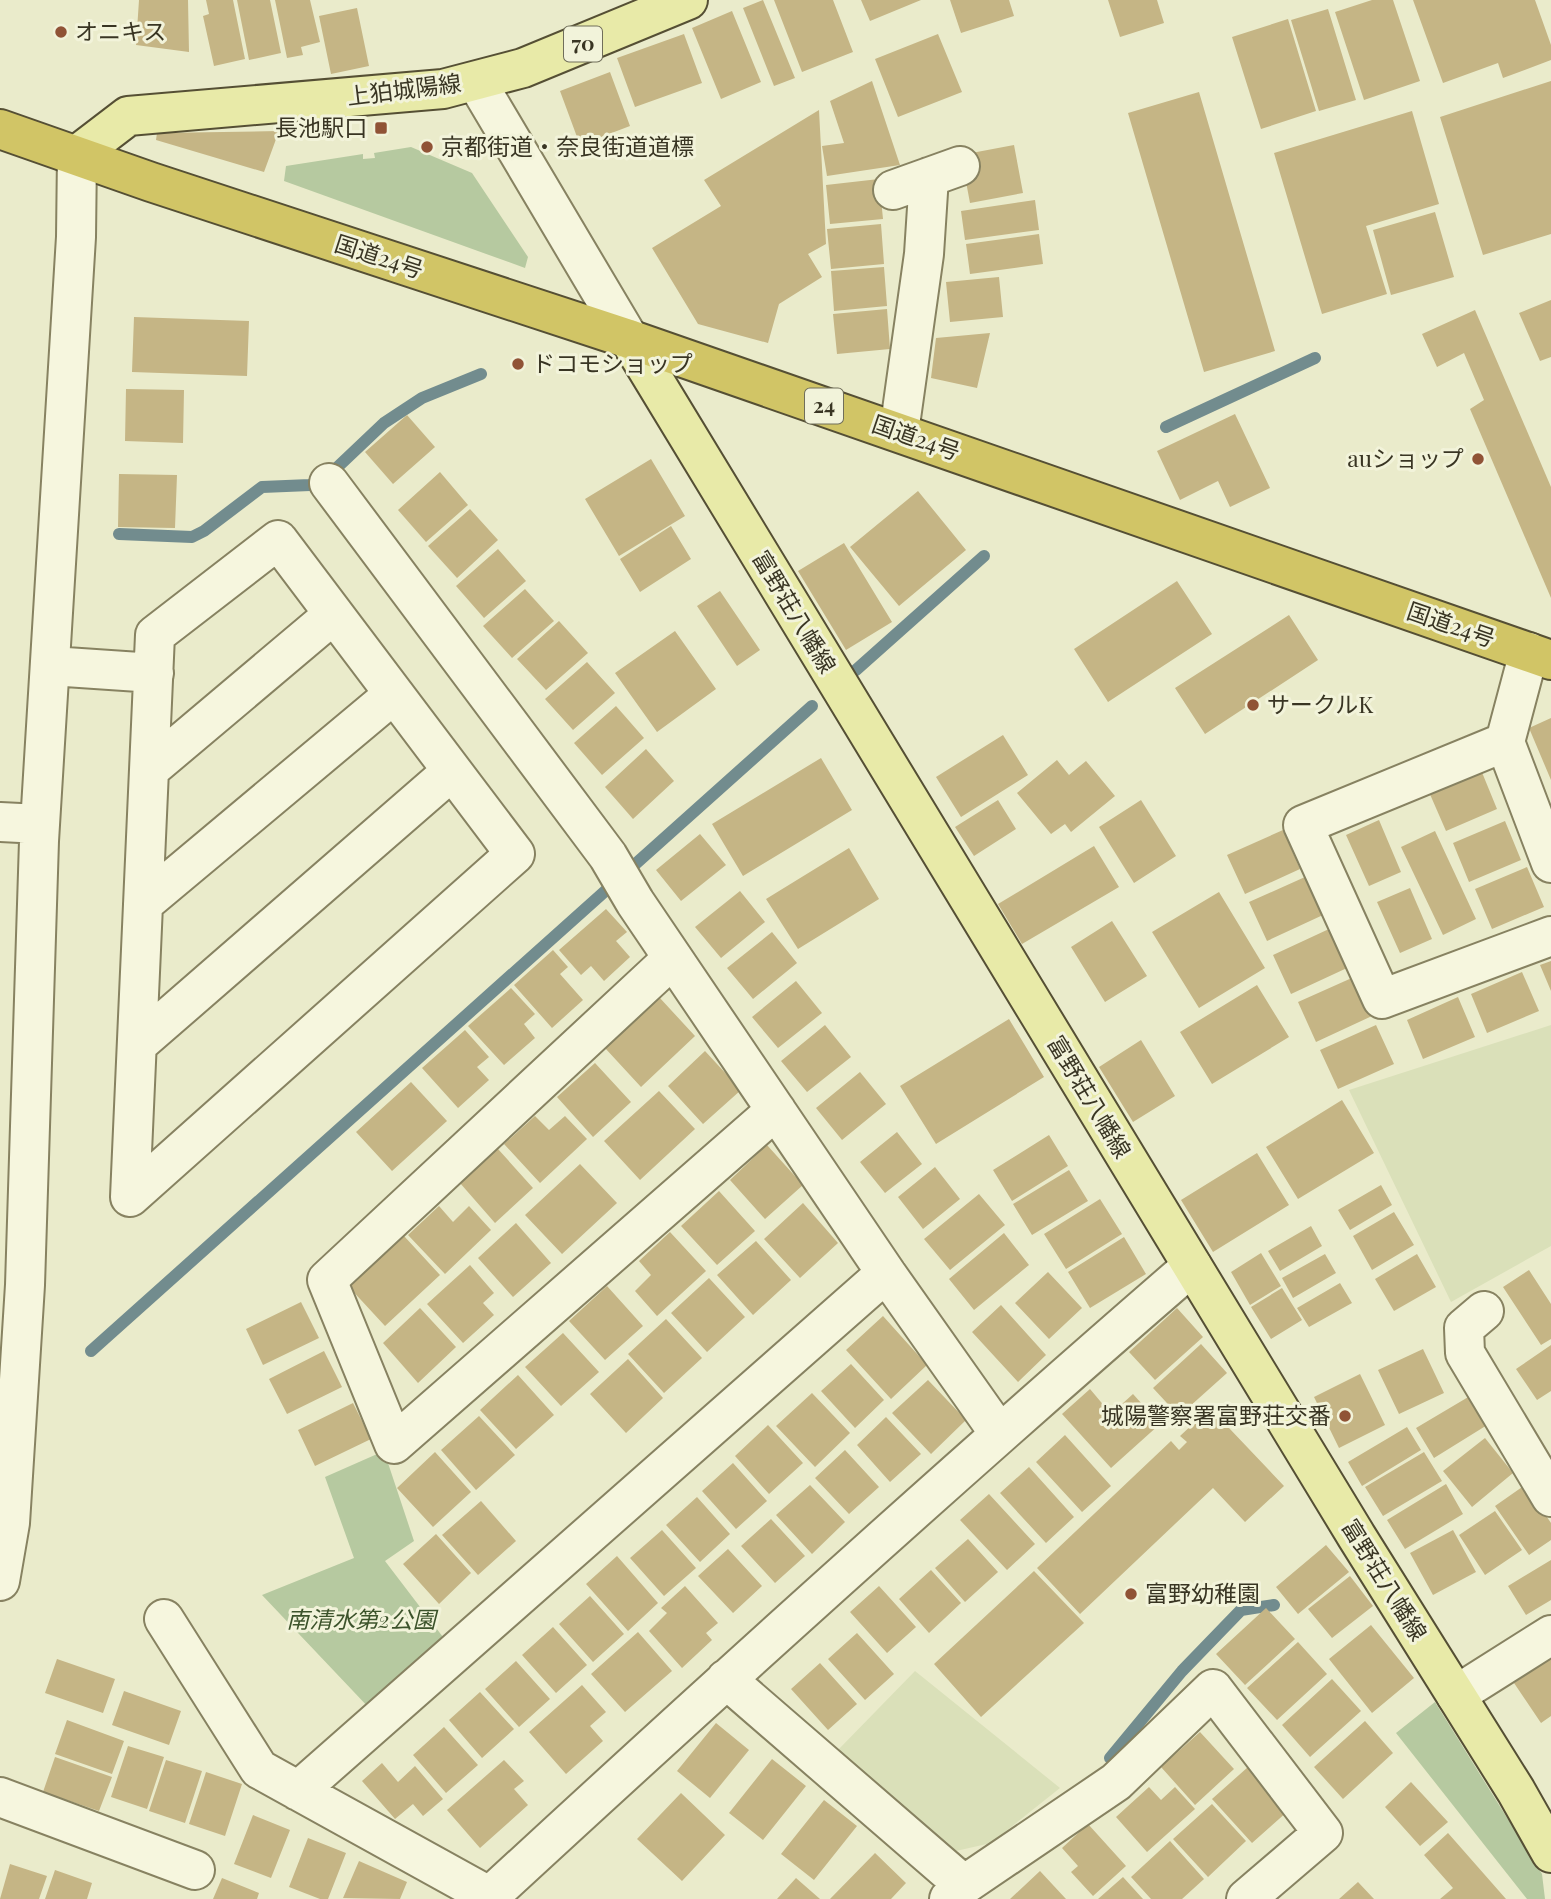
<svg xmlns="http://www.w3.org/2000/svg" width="1551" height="1899" viewBox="0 0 1551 1899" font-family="'Playfair Display','Noto Sans JP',serif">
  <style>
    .farmland { fill: #dae0b9 }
    .green { fill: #b6c9a0 }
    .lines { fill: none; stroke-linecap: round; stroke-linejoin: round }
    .stream { stroke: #728c8e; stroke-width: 12 }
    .building { fill: #c5b585 }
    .minor-casing { stroke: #878261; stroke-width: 42 }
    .major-casing { stroke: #554f34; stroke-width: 42 }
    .highway-casing { stroke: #554f34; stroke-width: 42 }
    .minor { stroke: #f6f6de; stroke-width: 38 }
    .major { stroke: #e8eaa8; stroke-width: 38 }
    .highway { stroke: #d1c566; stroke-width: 38 }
    .poi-dot { fill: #905336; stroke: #f2f3da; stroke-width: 2.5 }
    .labels { text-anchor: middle; stroke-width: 6; stroke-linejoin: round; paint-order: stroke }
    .shield { fill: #f2f3da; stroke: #706e5a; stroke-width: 2 }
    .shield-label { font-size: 21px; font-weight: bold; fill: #393523 }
    .poi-label { font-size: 23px; fill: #393523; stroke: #f2f3da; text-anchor: start }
    .street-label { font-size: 23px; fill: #393523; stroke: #f2f3da }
    .park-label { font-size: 23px; font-style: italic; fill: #3c532b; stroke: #f2f3da }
  </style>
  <rect width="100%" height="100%" fill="#eaebcb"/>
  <path class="farmland" d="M1551,1025V1246L1451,1302L1349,1090Z
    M915,1671L1060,1788L991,1843L956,1851L838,1750Z"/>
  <path class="green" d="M411,147L472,173L528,257L525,268L284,181L286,166L363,154V159L375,158L374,153Z
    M384,1451L414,1541L385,1561L446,1641L371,1710L262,1595L354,1558L325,1477Z
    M1435,1702L1542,1874L1545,1899H1527L1396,1733Z"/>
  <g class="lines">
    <path class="stream" d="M1166,427L1315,358
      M119,534L192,537L204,531L262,487L310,485L326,478L384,423L422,398L481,374
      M856,670L984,556
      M91,1351L812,706
      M1110,1758L1182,1671L1241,1610L1274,1605"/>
  </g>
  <path class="building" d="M139,0H188L189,52L136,45Z
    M206,0H233L245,59L214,66L203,16L209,14Z
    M237,0H270L281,53L249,60Z
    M275,0H310L320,42L301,47L303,55L287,58Z
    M763,0L795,78L774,86L743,8Z
    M774,0H833L853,52L802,72Z
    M861,0H921L870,21Z
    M950,0H1009L1014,16L961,33Z
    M1108,0H1157L1164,23L1120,37Z
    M1372,0H1393L1420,81L1364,100L1335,12Z
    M1413,0H1535L1551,45V60L1503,78L1498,63L1443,83Z
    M357,8L369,66L331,74L319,16Z
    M1328,9L1356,100L1319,111L1291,20Z
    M732,11L761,82L721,99L692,28Z
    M1288,19L1316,111L1261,129L1232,37Z
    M684,34L702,83L635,107L617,58Z
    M938,34L962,92L898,117L875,59Z
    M610,72L630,126L580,145L560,91Z
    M872,81L900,165L827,176L822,146L844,143L830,101Z
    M1551,81V234L1483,255L1440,117Z
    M1199,92L1275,351L1204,372L1128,113Z
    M819,110L826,244L808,254L822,277L779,304L768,343L698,324L652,248L721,206L704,180Z
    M1412,111L1439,204L1366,226L1387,294L1322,314L1274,153Z
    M279,131L264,172L156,140L157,133Z
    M1014,145L1023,193L970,203L961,155Z
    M879,179L883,219L830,224L826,185Z
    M1035,200L1039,230L965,240L961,211Z
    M1435,212L1454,277L1391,295L1373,230Z
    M881,224L884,264L831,269L827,229Z
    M1039,234L1043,264L970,274L966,244Z
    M884,267L887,306L834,311L831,271Z
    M999,277L1003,317L950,322L946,282Z
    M1551,300V357L1540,361L1519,313Z
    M887,309L890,349L837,354L833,314Z
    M1475,310L1551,487V598L1470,409L1484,400L1464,353L1437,367L1422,334Z
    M134,317L249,321L247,376L132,372Z
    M990,333L977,388L931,378L936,338Z
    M126,389L184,390L183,443L125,441Z
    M1235,414L1270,488L1230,507L1218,481L1180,500L1157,451Z
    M407,415L435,447L393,484L365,452Z
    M651,459L685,516L619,556L585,499Z
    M440,472L468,505L426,542L398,510Z
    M119,474L177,475L175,528L118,527Z
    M918,491L966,550L899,606L850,547Z
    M470,509L498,540L457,578L428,546Z
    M671,526L691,559L640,592L620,559Z
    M844,543L892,622L846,650L798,571Z
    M498,549L526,581L484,618L456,586Z
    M1177,581L1212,634L1108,702L1074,649Z
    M525,589L554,621L512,658L483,626Z
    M720,591L760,650L737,666L697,606Z
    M1289,615L1318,660L1205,734L1175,688Z
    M559,621L588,653L546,690L517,659Z
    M675,631L716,689L657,732L615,673Z
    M587,662L615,693L573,730L545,699Z
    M616,706L644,738L602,775L574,743Z
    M1551,718V780L1529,728Z
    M1003,735L1028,775L961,817L936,777Z
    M646,749L674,781L633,819L605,787Z
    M821,758L852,810L743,876L712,824Z
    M1057,760L1069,775L1086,761L1115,796L1071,832L1065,824L1051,834L1017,793Z
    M1481,770L1497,809L1446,831L1429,792Z
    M998,800L1016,829L974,856L955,827Z
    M1141,800L1176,856L1134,883L1099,827Z
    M1379,820L1401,872L1369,886L1346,835Z
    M1505,821L1521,860L1469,882L1453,843Z
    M1283,830L1300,869L1245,894L1227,855Z
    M1435,831L1476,919L1443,935L1401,847Z
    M700,834L726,865L681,901L656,870Z
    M1094,846L1119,887L1022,944L998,904Z
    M849,848L879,899L798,949L766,899Z
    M1527,867L1544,907L1492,929L1475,889Z
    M1305,877L1323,915L1267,941L1249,902Z
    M1410,888L1432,939L1400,953L1377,902Z
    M740,891L765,922L721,958L695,927Z
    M1219,892L1265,968L1199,1008L1152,932Z
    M606,909L627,932L616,941L630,957L604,981L591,966L581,975L559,950Z
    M1112,921L1147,976L1105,1002L1071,947Z
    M1329,929L1347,968L1291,994L1273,955Z
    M772,932L797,963L753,999L727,968Z
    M553,950L568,967L560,974L583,1000L552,1028L514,985Z
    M1551,961V991L1540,965Z
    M1522,972L1539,1011L1487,1033L1471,994Z
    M1354,977L1372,1016L1316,1042L1298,1002Z
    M796,981L822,1013L778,1048L752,1017Z
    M1257,985L1289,1037L1212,1084L1180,1032Z
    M511,988L535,1014L524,1024L535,1038L504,1065L468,1026Z
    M659,997L695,1036L641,1087L605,1048Z
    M1458,997L1475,1037L1423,1059L1407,1020Z
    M1009,1019L1044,1077L936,1144L900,1086Z
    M825,1025L851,1057L807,1092L781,1061Z
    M1376,1025L1394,1064L1338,1089L1320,1050Z
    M465,1030L489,1057L477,1067L489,1080L458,1108L422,1068Z
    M1141,1040L1175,1096L1133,1122L1099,1067Z
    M705,1051L741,1090L703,1124L668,1086Z
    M595,1063L631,1102L593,1137L557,1097Z
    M860,1072L886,1104L842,1140L816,1108Z
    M411,1082L447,1121L392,1171L356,1132Z
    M659,1091L695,1129L640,1180L604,1141Z
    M1342,1100L1374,1153L1298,1199L1266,1147Z
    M535,1116L549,1130L565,1116L587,1139L540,1183L504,1144Z
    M897,1132L922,1164L885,1193L860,1162Z
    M1049,1135L1068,1166L1012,1201L993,1170Z
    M767,1145L803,1185L765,1219L730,1180Z
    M498,1149L533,1188L495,1223L460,1183Z
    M1257,1153L1289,1205L1213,1252L1181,1200Z
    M580,1164L617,1203L562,1254L525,1215Z
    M935,1167L960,1199L923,1229L898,1197Z
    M1069,1170L1088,1201L1032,1235L1013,1204Z
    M1381,1185L1392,1205L1350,1230L1338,1210Z
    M719,1191L755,1231L717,1265L681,1226Z
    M979,1194L1005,1225L950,1270L924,1239Z
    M1100,1199L1122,1234L1066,1269L1044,1234Z
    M803,1203L838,1243L800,1278L764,1239Z
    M439,1206L453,1222L469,1206L491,1230L445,1274L408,1235Z
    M1394,1212L1414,1245L1372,1270L1353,1236Z
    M516,1223L551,1263L513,1297L478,1258Z
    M1311,1226L1322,1246L1280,1271L1268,1251Z
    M670,1232L706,1271L657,1316L635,1291L651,1275L639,1261Z
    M1004,1233L1029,1265L974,1310L949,1279Z
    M404,1236L440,1275L385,1326L349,1287Z
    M1124,1237L1146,1274L1090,1308L1068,1272Z
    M756,1241L791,1280L753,1315L717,1275Z
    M1261,1253L1281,1286L1250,1305L1231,1272Z
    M1325,1254L1336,1273L1293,1298L1282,1278Z
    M1417,1254L1436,1287L1394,1311L1375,1279Z
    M470,1265L494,1293L483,1303L494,1315L463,1343L427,1304Z
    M1529,1270L1551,1304V1339L1541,1345L1503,1287Z
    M1048,1272L1082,1308L1049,1339L1015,1303Z
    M709,1278L745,1317L707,1352L671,1313Z
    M1340,1283L1352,1303L1309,1327L1297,1308Z
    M607,1286L643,1326L605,1360L569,1321Z
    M1282,1288L1302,1320L1271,1339L1251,1307Z
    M301,1302L319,1338L263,1365L246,1329Z
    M1001,1305L1046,1355L1018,1382L972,1332Z
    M420,1308L456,1347L418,1383L383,1343Z
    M1177,1308L1203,1337L1155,1380L1129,1352Z
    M883,1316L927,1365L891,1399L846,1350Z
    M666,1319L702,1358L664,1393L628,1354Z
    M563,1333L599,1372L561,1406L525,1367Z
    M1201,1344L1227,1373L1179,1416L1153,1388Z
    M1551,1345V1391L1537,1400L1516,1369Z
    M1423,1349L1444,1393L1399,1414L1378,1370Z
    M324,1351L342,1387L287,1414L269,1379Z
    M628,1359L663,1398L626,1433L590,1394Z
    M851,1364L884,1400L855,1428L821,1391Z
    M1360,1374L1385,1425L1339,1448L1314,1397Z
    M518,1375L554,1415L516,1449L480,1410Z
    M928,1380L966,1420L931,1454L892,1413Z
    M1090,1389L1111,1414L1133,1394L1160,1424L1111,1468L1062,1414Z
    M812,1393L850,1433L815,1467L776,1426Z
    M1475,1393L1492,1422L1434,1458L1416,1428Z
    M353,1403L371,1439L315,1466L298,1430Z
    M1210,1408L1284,1486L1245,1522L1213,1488L1080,1614L1037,1568L1171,1441L1179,1450L1187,1442L1180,1436Z
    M479,1416L515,1455L476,1490L441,1450Z
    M886,1417L921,1454L890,1482L857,1445Z
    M768,1425L803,1463L769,1494L735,1456Z
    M1407,1427L1421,1450L1362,1486L1348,1462Z
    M1065,1435L1111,1486L1082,1512L1036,1462Z
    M1485,1438L1513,1473L1472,1507L1443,1471Z
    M845,1450L879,1487L849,1514L815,1478Z
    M435,1452L471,1492L433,1527L397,1488Z
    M1424,1452L1442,1481L1383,1516L1365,1487Z
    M733,1463L767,1501L736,1529L702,1491Z
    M1029,1467L1074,1517L1046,1543L1000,1493Z
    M1446,1484L1463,1514L1405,1549L1387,1520Z
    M810,1485L845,1522L812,1554L776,1515Z
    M1525,1485L1551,1523V1540L1529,1555L1495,1506Z
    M989,1494L1035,1544L1007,1570L960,1520Z
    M697,1497L730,1534L700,1562L666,1525Z
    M481,1501L516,1541L478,1575L442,1535Z
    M1495,1511L1522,1550L1485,1575L1459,1535Z
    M771,1519L805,1556L775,1583L741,1546Z
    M662,1530L696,1568L664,1596L630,1558Z
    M1453,1530L1476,1572L1433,1595L1410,1553Z
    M436,1534L471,1573L439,1604L403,1564Z
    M968,1539L998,1572L965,1602L935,1568Z
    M1326,1545L1349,1572L1298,1614L1276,1587Z
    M728,1549L762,1586L733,1613L698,1576Z
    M617,1556L658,1603L628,1631L586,1584Z
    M1551,1560V1600L1526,1615L1508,1586Z
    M931,1570L961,1603L929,1633L899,1599Z
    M1034,1571L1084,1623L981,1717L934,1664Z
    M1350,1576L1373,1606L1332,1638L1308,1609Z
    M685,1586L718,1623L706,1633L712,1640L682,1668L649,1631L667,1613L661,1608Z
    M879,1586L916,1627L887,1653L850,1612Z
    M590,1596L624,1634L593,1662L559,1624Z
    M1266,1608L1295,1639L1245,1685L1216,1654Z
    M1371,1625L1414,1678L1372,1713L1329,1659Z
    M553,1627L587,1665L556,1693L522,1655Z
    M638,1632L672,1671L625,1712L591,1674Z
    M857,1633L894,1674L865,1700L828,1659Z
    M1298,1642L1327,1674L1277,1720L1247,1688Z
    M1551,1658V1716L1541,1723L1514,1683Z
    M57,1659L115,1679L103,1713L45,1693Z
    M516,1661L550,1699L519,1727L485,1689Z
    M820,1663L857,1704L828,1730L791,1689Z
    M1332,1679L1361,1711L1310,1757L1282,1725Z
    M582,1685L606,1712L590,1726L603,1741L566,1774L529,1732Z
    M124,1691L181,1711L169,1745L112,1725Z
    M480,1692L514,1729L482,1758L449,1720Z
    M67,1720L124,1741L112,1774L55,1754Z
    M1365,1721L1393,1753L1343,1799L1314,1767Z
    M716,1723L749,1750L710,1798L677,1771Z
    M444,1727L478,1765L446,1793L413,1755Z
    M1200,1732L1234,1769L1195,1805L1161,1767Z
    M128,1746L164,1757L147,1809L111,1797Z
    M55,1757L112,1777L99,1811L43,1792Z
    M772,1759L806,1786L763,1840L729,1813Z
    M166,1760L202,1771L185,1823L149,1811Z
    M504,1760L524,1781L514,1789L528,1805L480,1848L447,1810Z
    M382,1763L398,1782L415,1766L443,1799L423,1816L413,1804L395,1819L362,1781Z
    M1248,1767L1288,1811L1252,1843L1212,1799Z
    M206,1772L242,1784L225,1836L189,1824Z
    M1411,1782L1448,1822L1420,1846L1385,1807Z
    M1149,1787L1161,1800L1175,1787L1195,1809L1147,1852L1116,1817Z
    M681,1793L725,1835L682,1881L637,1839Z
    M824,1800L857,1826L814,1880L781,1854Z
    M1212,1804L1246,1841L1208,1877L1173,1839Z
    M253,1815L290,1830L271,1878L234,1864Z
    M1088,1824L1126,1866L1093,1896L1071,1872L1078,1866L1062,1848Z
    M1448,1833L1506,1899H1440L1453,1888L1424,1855Z
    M308,1838L346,1853L328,1899H320L289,1887Z
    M1170,1841L1204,1879L1182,1899H1151L1131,1877Z
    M875,1853L906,1883L891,1899H830Z
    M359,1861L407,1882L400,1899L343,1898Z
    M10,1864L47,1876L39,1899H0Z
    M55,1870L92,1883L87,1899H45Z
    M1040,1871L1066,1899H1010Z
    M1123,1877L1143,1899H1098Z
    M222,1878L259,1893L257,1899H213Z
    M796,1878L820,1899H777Z
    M1358,1882L1374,1899H1339Z"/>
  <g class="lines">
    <g class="minor-casing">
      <path id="minor" d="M476,81L629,339
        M893,190L960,166
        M899,432L924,254L929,177
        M329,483L608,856L635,902L886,1273L999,1433
        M278,540L515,854L130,1197L155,635Z
        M1529,652L1505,742L1551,863
        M51,666L154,673
        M1505,742L1303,825L1382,999L1551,936
        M149,770L334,614
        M0,822L40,824
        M143,904L394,694
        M673,958L327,1280L394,1444L776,1110
        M138,1044L452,771
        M1484,1311L1464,1328L1465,1353L1551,1497
        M0,1581L10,1523L25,1285L39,841L76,237L77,155
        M164,1619L259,1769L494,1899
        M726,1679L964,1885
        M1456,1695L1551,1635
        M298,1791L886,1273
        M0,1797L195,1870
        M489,1897C721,1683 954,1472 1192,1266
        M949,1899L964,1885L1116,1782L1213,1689L1323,1833L1246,1899"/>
    </g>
    <g class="major-casing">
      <path id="major" d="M77,155L128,116L443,89L523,68L688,0
        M629,339L1357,1537L1516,1791L1551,1853"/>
    </g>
    <g class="highway-casing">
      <path id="highway" d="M0,129L151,182L629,339L1551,660"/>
    </g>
    <use href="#minor" class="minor"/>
    <use href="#major" class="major"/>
    <use href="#highway" class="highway"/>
  </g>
  <g class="poi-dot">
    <circle cx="61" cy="32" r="7"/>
    <rect x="374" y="121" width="14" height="14" rx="3.5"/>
    <circle cx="427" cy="147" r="7"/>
    <circle cx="518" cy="364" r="7"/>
    <circle cx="1478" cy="459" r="7"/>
    <circle cx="1253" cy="705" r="7"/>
    <circle cx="1345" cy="1416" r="7"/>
    <circle cx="1131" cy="1594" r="7"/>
  </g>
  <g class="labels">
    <g class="shield">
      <rect x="564" y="26.5" width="38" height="35" rx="5"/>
      <rect x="805" y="388.5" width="38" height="35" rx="5"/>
    </g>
    <g class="shield-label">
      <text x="583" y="51">70</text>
      <text x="824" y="413">24</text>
    </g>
    <g class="poi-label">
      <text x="75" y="40">オニキス</text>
      <text x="367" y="136" text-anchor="end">長池駅口</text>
      <text x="441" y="155">京都街道・奈良街道道標</text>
      <text x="532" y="372">ドコモショップ</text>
      <text x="1464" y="467" text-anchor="end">auショップ</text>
      <text x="1267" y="713">サークルK</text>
      <text x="1331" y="1424" text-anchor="end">城陽警察署富野荘交番</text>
      <text x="1145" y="1602">富野幼稚園</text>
    </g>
    <g class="street-label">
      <text transform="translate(404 90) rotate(-7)" y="8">上狛城陽線</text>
      <text transform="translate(379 257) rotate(18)" y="8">国道24号</text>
      <text transform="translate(916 438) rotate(19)" y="8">国道24号</text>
      <text transform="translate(794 612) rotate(59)" y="8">富野荘八幡線</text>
      <text transform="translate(1451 625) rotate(19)" y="8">国道24号</text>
      <text transform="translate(1089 1097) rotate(59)" y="8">富野荘八幡線</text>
      <text transform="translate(1384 1580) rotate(58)" y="8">富野荘八幡線</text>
    </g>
    <g class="park-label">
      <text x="361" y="1628">南清水第2公園</text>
    </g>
  </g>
</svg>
